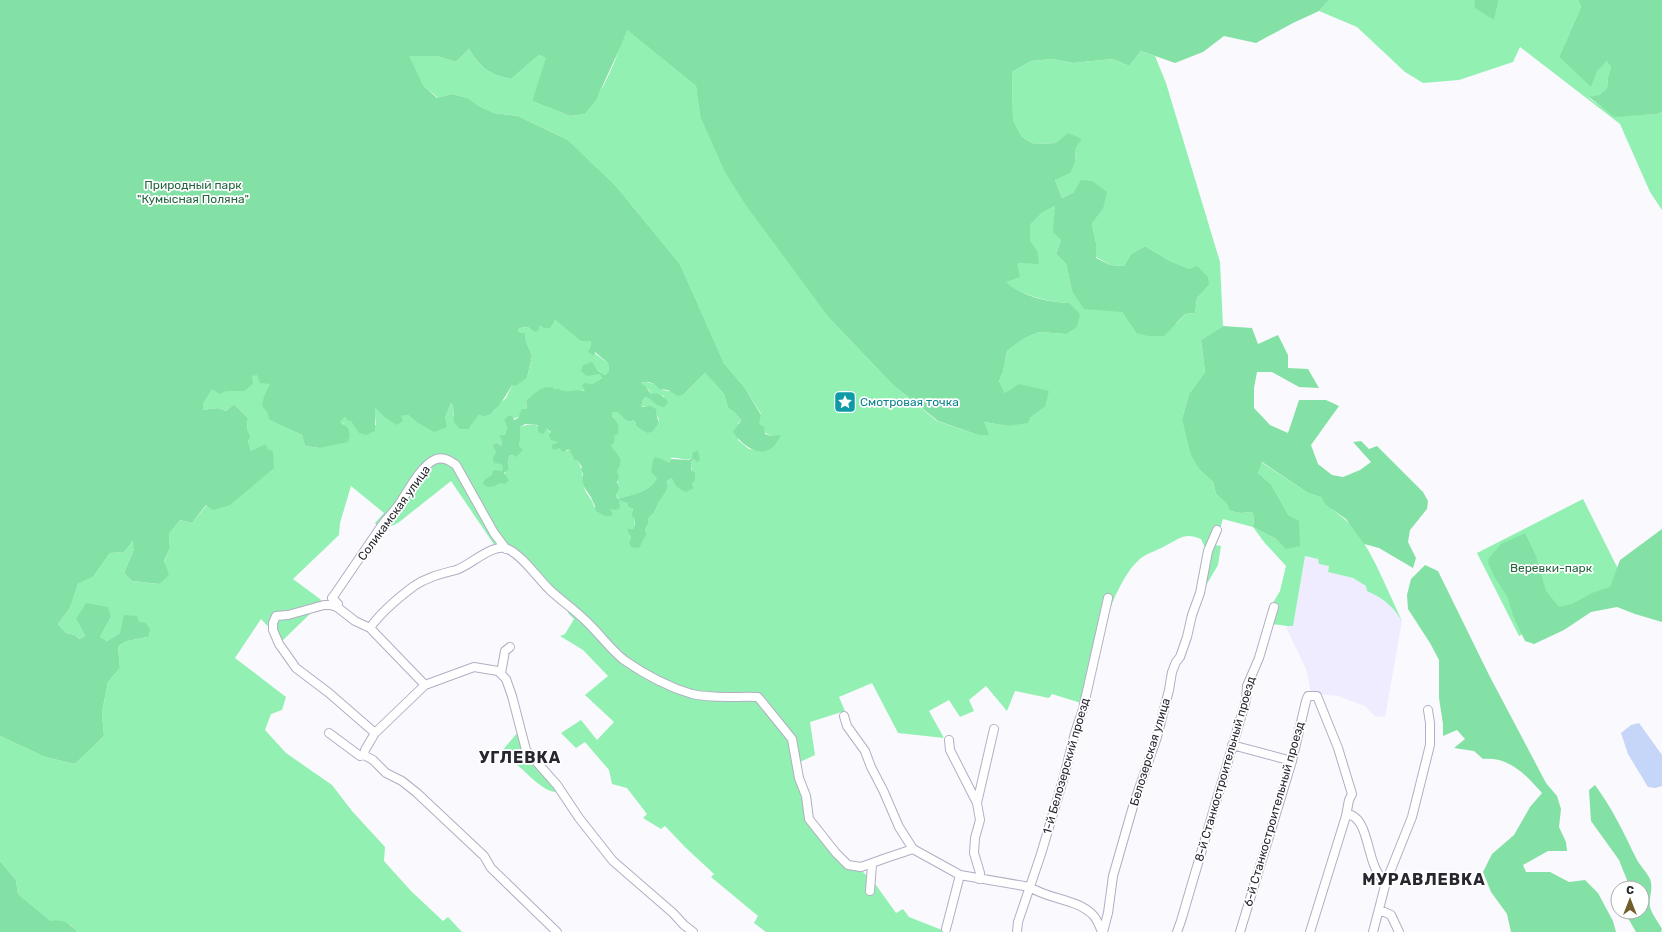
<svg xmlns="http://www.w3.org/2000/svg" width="1662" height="932" viewBox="0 0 1662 932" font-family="Rubik,sans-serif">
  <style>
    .built { fill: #efecff }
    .green { fill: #92f0b3 }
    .forest { fill: #84e1a5 }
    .water { fill: #c5d6f8 }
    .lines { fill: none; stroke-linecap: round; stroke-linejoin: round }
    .minor-casing { stroke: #b2aec4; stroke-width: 10 }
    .minor { stroke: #fff; stroke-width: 8 }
    .labels { text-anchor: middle; stroke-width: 3.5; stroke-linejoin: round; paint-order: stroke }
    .park-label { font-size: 12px; fill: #23653f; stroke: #fff }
    .culture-label { font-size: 12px; fill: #0d838f; stroke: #fff; text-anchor: start }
    .street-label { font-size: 12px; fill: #28272f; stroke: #fff }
    .district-label { font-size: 16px; font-weight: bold; letter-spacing: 1px; fill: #28272f; stroke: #fff }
  </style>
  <rect width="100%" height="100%" fill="#faf9fe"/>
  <path class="built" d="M1305,556L1318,559L1329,566L1328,572L1353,578L1366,586L1367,591L1382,598L1393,607L1402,621L1385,717L1375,716L1365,706L1338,696L1309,693L1310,689L1307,671L1286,627L1293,626Z"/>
  <path class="green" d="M1329,0H1474L1476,8L1494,19L1499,0H1578L1581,7L1559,57L1591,86L1597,72L1608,60L1611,67L1608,77L1607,88L1599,95L1589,98L1614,116L1657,114L1662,112V210L1650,192L1620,124L1520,47L1513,62L1459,80L1423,83L1405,72L1357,27L1319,11Z
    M626,29L696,86L700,116L830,319L894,386L937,421L978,435L984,422L1008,426L1030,418L1045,407L1005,393L999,381L1003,372L1007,351L1023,339L1039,332L1066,334L1069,303C1046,302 1024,296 1005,282L1016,264L1022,263L1037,250L1030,240V225L1042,213L1055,206V218L1061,240L1056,254L1066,264L1072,291L1122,312L1136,333L1177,323L1185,314L1195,313L1197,298L1209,285L1190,269L1170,261L1145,246L1131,254L1124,266L1110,265L1096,257V243L1092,224L1103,209L1074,192L1062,198L1055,180L1075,162L1076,147L1056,143L1034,144L1022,137L1013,120L1012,72L1031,61L1052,59L1073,63L1113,59L1129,66L1141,51L1155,56L1166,83L1220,262L1223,326L1201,340L1205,372L1189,394L1182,419L1200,470L1213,482L1216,494L1226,503L1230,511L1241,513L1252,512L1254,517L1253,527L1276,539L1286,548L1289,516L1271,484L1258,473L1261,462L1308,493L1321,497C1330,511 1346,517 1356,531C1375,557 1388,592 1402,621C1392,605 1384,599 1367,591L1366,586L1353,578L1328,572L1329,566L1319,564L1318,559L1305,556L1293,626C1285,627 1277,623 1271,625V606L1280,591L1286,566L1264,542L1253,527L1223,519L1215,545L1221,546L1218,565L1204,589L1207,552L1201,539C1185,532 1180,538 1165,546C1158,550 1148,553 1141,558C1111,582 1092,665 1081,703L1052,694L1049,698L1015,691L1007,711L986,686L969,700L974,711L960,717L949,700L929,711L944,738L898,733L872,683L839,697L845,711L810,722L815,755L800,762L802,776L812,818L849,864L856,865L876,885L896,913L903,909L909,917L947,932H766L754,923L758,916L711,877L714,874L686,848L665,826L661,829L643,818L647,814L627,788L612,784L609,770L585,742L576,748L561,733L581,720L597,740L614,722L585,695L608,676L583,650L560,636L565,634L574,619L568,613L569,608L516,556L495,546L451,481L398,523L381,531L375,523L384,513L351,486L340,523L339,535L293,579L320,599L327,609L311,613L282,641L261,619L235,658L286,697L282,710L271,714L265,730L286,753L332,785L352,811L385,847L384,861L411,891L443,921L448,917L462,932H78L71,925L51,921L18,894L16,880L0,861V736L45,757L75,764L104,736L102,712L108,682L120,668L118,646L127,641L148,637L120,633L107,641L100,637L111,617L76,619L85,636L79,639L75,635L66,633L58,624L70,608L78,584L93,577L110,553L124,552L134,540V549L124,573L132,581L159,584L164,562L170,548L169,534L180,520L192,523L251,451L248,441L251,437L247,429L248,418L234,404L226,411L218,408L203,410V404L212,388L226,391H244L252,375H257L271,384L264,396L269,420L302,435L305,446L319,448L344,424L339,422L345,417L351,421L355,425H376L374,407L384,417L408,415L415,421L445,418L451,403L453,406V415L469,429L470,425L479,415L486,416L495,410L499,404L506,398L512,385L527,378L532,356L526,341L525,334L520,333L518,330L520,328L528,327L534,332L540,325L555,320L581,340L590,341L591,344L589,349L608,363L609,371L605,375L598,371L596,367L599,374L602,378L592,384H588L585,390C576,393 566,393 558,388L554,389L548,387L526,401L527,410C519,417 515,420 504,420L507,428L505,435H500L502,441L501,446L497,443L492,444L503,468L501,471L485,479L495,486C503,482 510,465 509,456L513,455L519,446L520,441V427C528,423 543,424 550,432C554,435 554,439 558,442L556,444L559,448L567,451L569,449L574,460H577C585,472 581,479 585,490C588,497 593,499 594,507L610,508L619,500C633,500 638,518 633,529L629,528L631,536L629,543H642L643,538L647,533L645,530L648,524L649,517L654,513L659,502L666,492L668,486L667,479L672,478L694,488L692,484L691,462L694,459L692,458C685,462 679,457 671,458L669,464L662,459L657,476L659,479H656C649,493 632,494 619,499L616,495C623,487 615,481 617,472C617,468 620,464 621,459L610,446C617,438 615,429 615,419L612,416V412H617L625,420L631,422L633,420L636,423V426L646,433L659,420L656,413L645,406L641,407L643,400L646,397L651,399L660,407L664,396L651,394L649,390L640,383L646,382L655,384L663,390L684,394L705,373L724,394L728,408L734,412L741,420L738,423V440L749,449L762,451L772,436L765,433L758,424L761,414L745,388L724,363L680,264L615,185L568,140L518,116L494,113L479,106L468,98L452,94L438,98L423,85L408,56H437L456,62L469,49C481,68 488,74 511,79L539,55L547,58L532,101L570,116L585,114C604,90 617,59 626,29Z
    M1583,499L1625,583L1519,636L1477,553Z
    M519,731L525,750L558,790L556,792C538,791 519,761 500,753Z"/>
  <path class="forest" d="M0,0H1329L1319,11L1293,23L1256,43L1224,36L1203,52L1175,63L1141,51L1129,66L1113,59L1073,63L1052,59L1031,61L1012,72L1013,120L1022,137L1034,144L1056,143L1068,133L1082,139L1076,147L1075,162L1070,173L1055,180L1062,198L1074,192L1081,180L1092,181L1107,192L1103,209L1092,224L1096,243V258L1110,265L1124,266L1131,254L1145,246L1170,261L1190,269L1197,266L1208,277L1209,285L1197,298L1195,313L1185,314L1164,336H1148L1136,333L1122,312L1084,309L1072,291L1066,264L1056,254L1061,240L1053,232L1055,206L1042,213L1030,225V240L1037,250L1039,264L1022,263L1017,264L1020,277L1006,282C1024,297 1046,302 1069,303L1080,314L1077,327L1066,334L1039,332L1023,339L1007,351L1003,372L999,381L1005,393L1019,384L1049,391L1045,407L1030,418L1028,423L1008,426L984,422L989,435H978L938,421L894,386L830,319L745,204L725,172L700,116L696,86L627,30L620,48L596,100L585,114L570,116L532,101L546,58L539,55L511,79C488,74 481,68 469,49L456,62L437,56H409L423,85L437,98L452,94L468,98L479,106L494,113L518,116L568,140L615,185L680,264L724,363L745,388L761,415L759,424L764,427L765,434L772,436L781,435C779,439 776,443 774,446C760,460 741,444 733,432L741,420L734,412L728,408L724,394L705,373L684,394L678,396L668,390L659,389C654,382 648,381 641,383L646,387L651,394C658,392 664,396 668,402L666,406C658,410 654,400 646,397L643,400L641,407L650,406L656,409C657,423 662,420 652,432L646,433L636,426V423L633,420L631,422L625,420L617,412H612V416C618,422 619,426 618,434L615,435L614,442L611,446L621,459L620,465L617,471L619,477L617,482C620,487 620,490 616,495L618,499C632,494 649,493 656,479H658L651,472L653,460L655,457L662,459L669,463L671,459L689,460L692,458L693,452L698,451L700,460L697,462L694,459L691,462V470L695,473V480L692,484L694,488L686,492C679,489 675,486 672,478L667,480L668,486L666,492L659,502L654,513L649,517L648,524L645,530L647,533L639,548L631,547L629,543L631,536L628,532V528L633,529L635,524V519L632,516L633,509L628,506V503L619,500L620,508L616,510L610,509L613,514L611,516H605L596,511C595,508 595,505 593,502C590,491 580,489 583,474L581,469L582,467L577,460H574L569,449L563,452L559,448L555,450L552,448V445L558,442L551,440L549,435L551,432L547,429L543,434L538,432V425L525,424L520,427V441L519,446L523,450L516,457L513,455L509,456L508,470L504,473L509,480L505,484L500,483L495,486L488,487L483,484L485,479L492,475L493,470L501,471L503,468L501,464L494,463L493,457L496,453L492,444L497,443L501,446L502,441L499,435H505L507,428L504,420L508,416H512L514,420L518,418L522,409H527L526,401C532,396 539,387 549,387C553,387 553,390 558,388C569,395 573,388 583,391L585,390L582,386L584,383L592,384L602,378L599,374L587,376L581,371L583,365L592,362L598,371L605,375L609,371L608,363L595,352L594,356L588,352L591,344L590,341H581L555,320L550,328H544L540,325L538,331L534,332L528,327L520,328L518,330L520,333H525L526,341L532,356L527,378L515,386L512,385C507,394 496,413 486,416C484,416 482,416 479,415L471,425L469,429H460L454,422L453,406L451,403L445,418L447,427L434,432L415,421L408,415L401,416L403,421L397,425L384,417L375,408V431L366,435L359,433L351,421H348L345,417L340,422L348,428L350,435L348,442L319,448L305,446L302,435L269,420L267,412L262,406L264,396L270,384L260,383L257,375L252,376L253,384L244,391H226L220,394L212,389L203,404V410L218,408L226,411L234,404L248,418L247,429L251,437L248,441L251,451L266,444L267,449L273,451L274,468L230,505L213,510L206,505L192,523L180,520L169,534L170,548L164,561L169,575L159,584L132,581L124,573L134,549L133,541L124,552L110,553L93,577L78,584L70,608L58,624L66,633L75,635L79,639L85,636L76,619L86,603L108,607L111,617L100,637L107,641L120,633L124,615L137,616L139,622L146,623L150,630L148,637L127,641L118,646L120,668L108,682L102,712L104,736L75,764L45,757L0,736Z
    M1474,0H1499L1494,20L1475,8Z
    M1578,0H1662V112L1657,114L1614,117L1589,97L1599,95L1607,88L1608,77L1611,67L1607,61L1597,72L1591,87L1559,57L1581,7Z
    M1223,326L1252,328L1258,344L1278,335L1288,355V368L1308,369L1319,388L1299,387L1272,372H1257L1254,388V408L1270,425L1288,433L1299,400H1326L1339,406L1311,445L1318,464L1332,475L1343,477L1360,470L1371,462L1353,442L1361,441L1369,449L1377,446L1423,492L1428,501L1427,509L1410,530L1408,542L1416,558L1413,568L1379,548L1364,544L1346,519L1326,505L1321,497L1308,493L1262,462L1258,473L1271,484L1289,516L1299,521L1300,546L1286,549L1276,539L1253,527L1254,517L1252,512L1241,513L1230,511L1226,503L1216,494L1213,482L1200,470L1191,455L1182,419L1189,394L1205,372L1201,340Z
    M1662,529V622L1635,614L1617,607L1591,612L1564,630L1534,644L1525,641L1513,616L1508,598L1495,578L1488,563L1489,558L1501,544L1525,533L1536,556L1546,591L1559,607L1572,604L1592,593L1610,587L1620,560Z
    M1425,565L1438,571L1489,675L1546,783L1557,796L1561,809L1559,827L1566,842L1567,851H1548L1523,865L1526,872H1550L1569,882L1585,880L1598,893L1613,921L1616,932H1511L1507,914L1491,892L1483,872L1492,854L1514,835L1530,807L1542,793C1525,774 1510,757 1483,759L1474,751L1454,748L1465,739L1457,730L1443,736V724L1439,698V660L1430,643L1408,609L1407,595L1411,579Z
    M1595,785C1612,808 1624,833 1636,858C1640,866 1647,872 1650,879C1654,890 1648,898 1650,907C1652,914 1658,922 1662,929L1661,932H1636L1625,913L1642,912V888H1627V880L1619,860L1591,821L1589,790Z
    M0,861L16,880L18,894L51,921C63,919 70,924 78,932H0Z"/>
  <path class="water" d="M1639,723L1662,755V786L1655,788L1648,787L1628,754L1621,733L1631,725Z"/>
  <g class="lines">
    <g class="minor-casing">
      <path id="minor" d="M337,607L338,604L332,598L335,594C350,572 365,550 380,528C385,520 392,514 398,506C407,493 420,467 434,460C442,456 449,460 456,465L494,533L506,549
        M370,628C381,612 398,598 414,586C427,577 441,574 456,570C470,566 493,542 508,549C524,557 538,579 551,591C563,602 575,610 586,621C599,633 610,649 624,660C644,674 668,687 692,694C712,699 737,696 758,697L792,739L799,778L806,796L809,819L836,853L848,865L861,867L886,858L913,849
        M501,673L505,651L510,647
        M844,716L847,726L865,751L871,767L883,790L899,827L913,849L960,875L1030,887C1049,900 1076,898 1093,915C1097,919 1100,927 1102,932
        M329,733L360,756L364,755L373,760L386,773L402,781L417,793L484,856L491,868L557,932
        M375,733L329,693L296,668L279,644L273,630V623L276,616L288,615L324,605H330L337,607L355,621L370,628L425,685
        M949,740L950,750L977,803L980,820L975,838L974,853L980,873L979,879
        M1232,745L1292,761
        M364,755L365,750L375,733L425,685L474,667L498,671L506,679L512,696L526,750L557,785L579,818L613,861L673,913L684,925L693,932
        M977,803L994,729
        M1346,816L1351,815C1371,823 1366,869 1386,882
        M870,891L872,864
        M1380,910L1391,915L1399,932
        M946,929L960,875
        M1017,932L1018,922L1041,854L1063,780L1075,733L1083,709L1108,598
        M1103,932L1108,913L1113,876L1134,803L1157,737L1169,690L1172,672L1176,662L1180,657L1187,637L1192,615L1200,593L1208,551L1217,530
        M1177,932L1181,921L1246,700L1247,686L1259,658L1274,607
        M1240,932L1292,761L1306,701L1308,696H1317L1338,748L1352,794L1349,800L1346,816L1310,932
        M1373,932L1386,882L1412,817L1430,745V723L1428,710"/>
    </g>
    <use href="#minor" class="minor"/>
  </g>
  <defs>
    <g id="sight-square" transform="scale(1.15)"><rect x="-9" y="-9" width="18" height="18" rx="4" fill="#0f9aa8" stroke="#fff"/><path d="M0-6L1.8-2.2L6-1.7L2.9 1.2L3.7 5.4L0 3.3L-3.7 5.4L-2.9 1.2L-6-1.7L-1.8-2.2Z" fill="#fff"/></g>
  </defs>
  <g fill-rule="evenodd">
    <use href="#sight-square" x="845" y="402"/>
  </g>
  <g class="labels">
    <g class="park-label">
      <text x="193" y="189">Природный парк<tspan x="193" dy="14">"Кумысная Поляна"</tspan></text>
      <text x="1551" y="572">Веревки-парк</text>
    </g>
    <g class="culture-label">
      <text x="860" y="406">Смотровая точка</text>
    </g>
    <g class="street-label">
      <text transform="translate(394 513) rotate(-54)" y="4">Соликамская улица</text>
      <text transform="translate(1150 752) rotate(-73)" y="4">Белозерская улица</text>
      <text transform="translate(1066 766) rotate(-74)" y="4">1-й Белозерский проезд</text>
      <text transform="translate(1225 769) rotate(-74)" y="4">8-й Станкостроительный проезд</text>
      <text transform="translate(1274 814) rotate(-74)" y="4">6-й Станкостроительный проезд</text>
    </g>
    <g class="district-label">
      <text x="520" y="763">УГЛЕВКА</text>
      <text x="1424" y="885">МУРАВЛЕВКА</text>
    </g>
  </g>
  <g transform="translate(1630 900)"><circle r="19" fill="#ffffff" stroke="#a9a9ac"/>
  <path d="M0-3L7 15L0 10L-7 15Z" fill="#725e2d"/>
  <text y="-6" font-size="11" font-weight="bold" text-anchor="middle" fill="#28272f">С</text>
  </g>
</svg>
